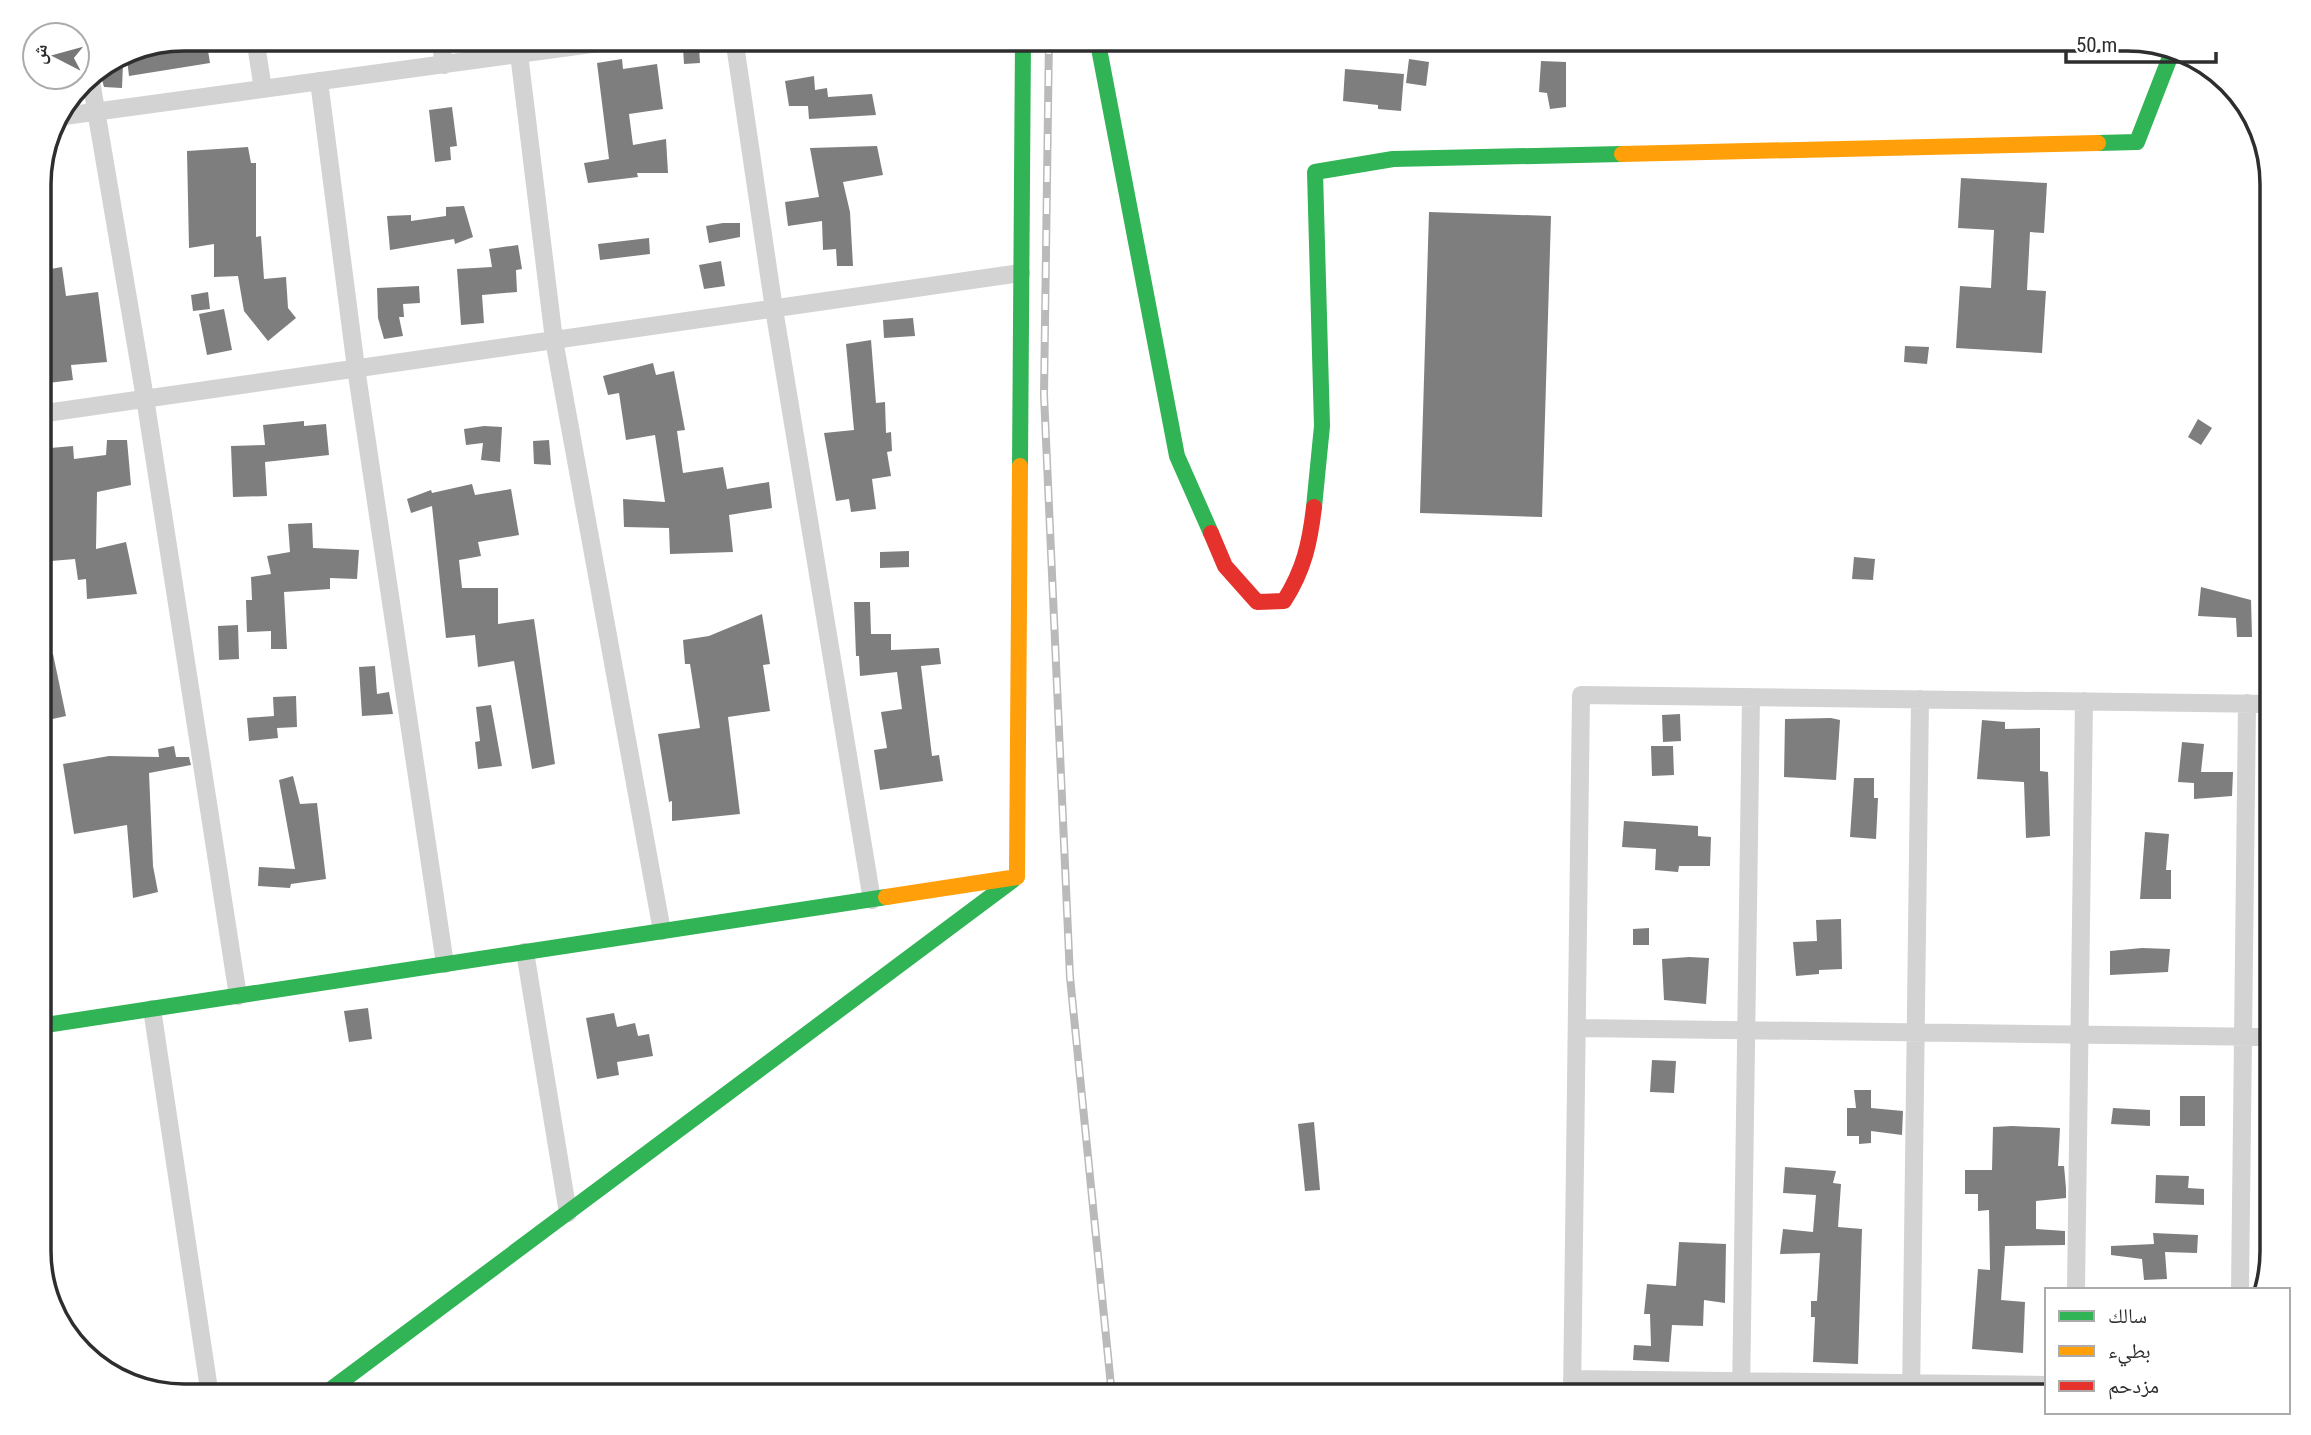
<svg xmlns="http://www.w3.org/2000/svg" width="2311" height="1435" viewBox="0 0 2311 1435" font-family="'Roboto Condensed','Noto Naskh Arabic',sans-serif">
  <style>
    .building { fill: #7e7e7e }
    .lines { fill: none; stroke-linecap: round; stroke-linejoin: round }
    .street { stroke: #d3d3d3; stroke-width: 18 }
    .fast { stroke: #30b455; stroke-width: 16 }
    .slow { stroke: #ff9f0a; stroke-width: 16 }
    .jam { stroke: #e5322d; stroke-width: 16 }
    .rail-casing { stroke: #bababa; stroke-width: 8 }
    .rail { stroke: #fff; stroke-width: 5; stroke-dasharray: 16; stroke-linecap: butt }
    .rim { fill: none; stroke: #2e2e2e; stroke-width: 3.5 }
  </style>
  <rect width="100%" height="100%" fill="#fff"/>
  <path class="building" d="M184,38H206L210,63L129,76L126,51Z
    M699,46L700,63L684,64L683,47Z
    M622,59L623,69L657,64L663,109L629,114L633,145L666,139L668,173H637L638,177L588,183L584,163L609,159L597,63Z
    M1409,59L1429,62L1426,86L1406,83Z
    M1541,61L1566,62V107L1550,109L1547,93L1539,92Z
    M107,64H123L122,88L104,87L99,69Z
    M1345,69L1404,74L1401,111L1378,109V105L1343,101Z
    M814,76L815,90L827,88L828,97L872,94L876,115L809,119L808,106H789L785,81Z
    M452,107L457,146L450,147L451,160L435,162L429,110Z
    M877,146L883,175L843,182L850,212L853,266H837L836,249L823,250L822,221L788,226L785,202L819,197L810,148Z
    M248,147L251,163H256V237L261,236L264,279L286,277L288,308L296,318L268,341L244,311L238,276L214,277V244L189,248L187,151Z
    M1961,178L2047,183L2044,233L2030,232L2027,290L2046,291L2042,353L1956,348L1960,286L1991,288L1994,230L1958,228Z
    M464,206L473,237L455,244L454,239L390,250L387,216L411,215V221L446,216V207Z
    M1429,212L1551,216L1542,517L1420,513Z
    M723,223H740V237L709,243L706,226Z
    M649,238L650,254L600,260L598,244Z
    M518,245L522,269L516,270L517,292L482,295L484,323L461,325L457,269L492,267L489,249Z
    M721,261L725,286L704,289L699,265Z
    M62,267L66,296L98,292L107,362L71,365L73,380L48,383L39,271Z
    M419,286L420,303L403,304L404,317H399L403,336L384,339L378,318L377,288Z
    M208,292L210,309L193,311L191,295Z
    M224,309L232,350L207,355L199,314Z
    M913,318L915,336L884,338L883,320Z
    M871,340L876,403L885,402L886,433L891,432L892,451L887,452L891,476L872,479L876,509L851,512L849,499L836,501L824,433L854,430L846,344Z
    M1905,346L1929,347L1927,364L1904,362Z
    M653,363L656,375L674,371L685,430L677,431L683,473L723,467L727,489L769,482L772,508L729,515L733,552L670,554L669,528L624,527L623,499L665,502L655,435L626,440L619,393L608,395L603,376Z
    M2198,419L2212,428L2201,445L2188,437Z
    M304,421V426L326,424L329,455L265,462L267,496L233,497L231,446L265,445L263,425Z
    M484,426L502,427L500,462L481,460L483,443L466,445L464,429Z
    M107,440H127L131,485L97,492L96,549L126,542L137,594L87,599L86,579L78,580L75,559L39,562V449L73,446L74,459L106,455Z
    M549,440L551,465L534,464L533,441Z
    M472,484L475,495L511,489L519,535L478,542L481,556L459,560L462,588H498V624L534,619L555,764L532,769L514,661L478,667L475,635L446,638L432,506L411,513L407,499L431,490L432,493Z
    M312,523L313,548L359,550L357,579L330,578V589L284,592L287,649H271V631L247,632L246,600H252L251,577L271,574L267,556L290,552L288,524Z
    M909,551V567L880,568V552Z
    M1854,557L1875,559L1873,580L1852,579Z
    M2201,587L2251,600L2252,637H2237L2236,618L2198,616Z
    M854,602H870L871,634H891V650L939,648L941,664L921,666L932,756L939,755L943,781L880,790L874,750L887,748L881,712L902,709L897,672L860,676L859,656H856Z
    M762,614L770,664L763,665L770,711L728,717L740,814L672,821V801L669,802L658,734L700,728L690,664H685L683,640L709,636Z
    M238,625L239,659L219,660L218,626Z
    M53,654L66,716L39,722V657Z
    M375,666L377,694L389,692L393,714L362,716L359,667Z
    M296,696L297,727L277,728L278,738L249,741L247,718L274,716L273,697Z
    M491,705L502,766L478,769L475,742L480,741L476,707Z
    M1680,714L1681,741L1663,742L1662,715Z
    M1831,718L1840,720L1836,780L1784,777L1785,719Z
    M1982,720L2005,722V729L2040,728V771L2048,772L2050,836L2026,838L2024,782L1977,779Z
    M2182,742L2204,744L2201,772H2233L2232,796L2194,799V783L2178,782Z
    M174,746L176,757H189L191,765L149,773L153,866L158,892L133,898L127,825L74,834L63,764L109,756L159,757L158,749Z
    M1651,746H1673L1674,775L1652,776Z
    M293,776L300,804L317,803L326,879L291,884L290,888L258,886L259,867L295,869L279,780Z
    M1854,778H1874V798H1878L1876,839L1850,837Z
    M1624,821L1698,826V836L1711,837L1710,866H1679L1678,872L1655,870L1656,849L1622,847Z
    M2145,832L2169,834L2166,870H2171V899H2140Z
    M1841,919L1842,969L1819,970V974L1796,976L1793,942L1817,941L1816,920Z
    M1649,928V945H1633V929Z
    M2142,948L2170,949L2168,972L2110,975V951Z
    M1689,957L1709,958L1706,1004L1664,1000L1662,959Z
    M368,1008L372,1039L349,1042L344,1011Z
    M614,1013L617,1027L635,1023L638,1036L649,1034L653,1056L617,1062L619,1075L597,1079L586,1018Z
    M1652,1060L1676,1061L1674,1093L1650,1092Z
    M1854,1090H1871V1108L1903,1111L1902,1135L1871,1131V1143L1859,1144V1136H1847V1108H1856Z
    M2180,1096H2205V1126H2180Z
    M2113,1108L2150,1110V1126L2111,1124Z
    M1314,1122L1320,1190L1305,1191L1298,1124Z
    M2012,1126L2060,1128L2058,1166H2064L2066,1188V1198L2036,1201V1229L2065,1231V1245L2005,1246L2001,1300L2025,1302L2023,1353L1972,1349L1978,1269L1990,1270L1989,1210L1978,1211V1194H1965V1170H1992L1993,1127Z
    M1785,1167L1836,1171L1833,1183L1841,1184L1838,1227L1862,1229L1858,1364L1813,1362L1815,1317H1811V1301H1817L1820,1253L1780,1254L1783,1229L1813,1232L1816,1195L1783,1193Z
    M2156,1175L2189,1176L2188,1188L2204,1189V1205L2155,1203Z
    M2153,1233L2198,1235L2197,1253L2165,1252L2167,1279L2144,1280L2142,1259L2111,1255V1246L2154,1244Z
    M1679,1242L1726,1244L1725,1303L1704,1300L1703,1326L1672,1325L1669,1362L1633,1360L1634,1345L1651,1346L1650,1314H1644L1647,1284L1676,1286Z"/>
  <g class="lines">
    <path class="street" d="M255,38L263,89
      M440,38L444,65
      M734,38L774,309L872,900
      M519,54L554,340L662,931
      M90,75L145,398L238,996
      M319,81L356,368L445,964
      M57,117L636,38
      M39,414L1021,273
      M525,952L568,1213
      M152,1009L210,1396
      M1577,1028L2272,1037
      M2076,1290L2084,701
      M2240,1290L2247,703
      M1572,1379L2047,1385
      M1572,1396L1581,695L2272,704
      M1741,1396L1751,697
      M1911,1396L1920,699"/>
    <path class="fast" d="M1097,38L1177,456L1211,533
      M2098,143L2137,142L2172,52
      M1020,466L1023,38
      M1314,507L1322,426L1315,172L1393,159L1622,154
      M39,1026L886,897
      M322,1396L1013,880"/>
    <path class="slow" d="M1622,154L2098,143
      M1017,877L1020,466
      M886,897L1017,877"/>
    <path class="jam" d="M1211,533L1225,566L1257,602L1284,601C1304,570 1310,542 1314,507"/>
    <g class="rail-casing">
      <path id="rail" d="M1049,38L1044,395L1070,977L1112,1396"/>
    </g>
    <use href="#rail" class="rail"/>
  </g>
  <path d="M0 0H2311V1435H0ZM184 51H2127A133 133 0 0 1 2260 184V1251A133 133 0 0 1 2127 1384H184A133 133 0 0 1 51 1251V184A133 133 0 0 1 184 51Z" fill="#fff" fill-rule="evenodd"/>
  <path class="rim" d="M184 51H2127A133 133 0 0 1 2260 184V1251A133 133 0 0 1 2127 1384H184A133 133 0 0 1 51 1251V184A133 133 0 0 1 184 51Z"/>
  <rect x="2045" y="1288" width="245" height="126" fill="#ffffff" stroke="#ababab" stroke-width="2"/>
  <rect x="2059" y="1311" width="35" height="10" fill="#30b455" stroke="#ababab" stroke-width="2"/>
  <text x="2108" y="1323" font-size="21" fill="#2e2e2e">سالك</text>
  <rect x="2059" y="1346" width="35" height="10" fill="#ff9f0a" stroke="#ababab" stroke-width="2"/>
  <text x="2108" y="1358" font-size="21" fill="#2e2e2e">بطيء</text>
  <rect x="2059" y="1381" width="35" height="10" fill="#e5322d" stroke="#ababab" stroke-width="2"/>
  <text x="2108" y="1393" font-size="21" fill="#2e2e2e">مزدحم</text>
  <g transform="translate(56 56) rotate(276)"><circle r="33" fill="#ffffff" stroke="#ababab" stroke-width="2"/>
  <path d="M0-5L12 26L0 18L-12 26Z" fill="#777777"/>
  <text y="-10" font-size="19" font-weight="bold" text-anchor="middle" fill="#2e2e2e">ش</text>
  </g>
  <path d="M2066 52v10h150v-10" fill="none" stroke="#2e2e2e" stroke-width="3.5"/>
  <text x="2076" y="52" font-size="21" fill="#2e2e2e" stroke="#ffffff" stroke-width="5" paint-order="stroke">50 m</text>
</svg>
